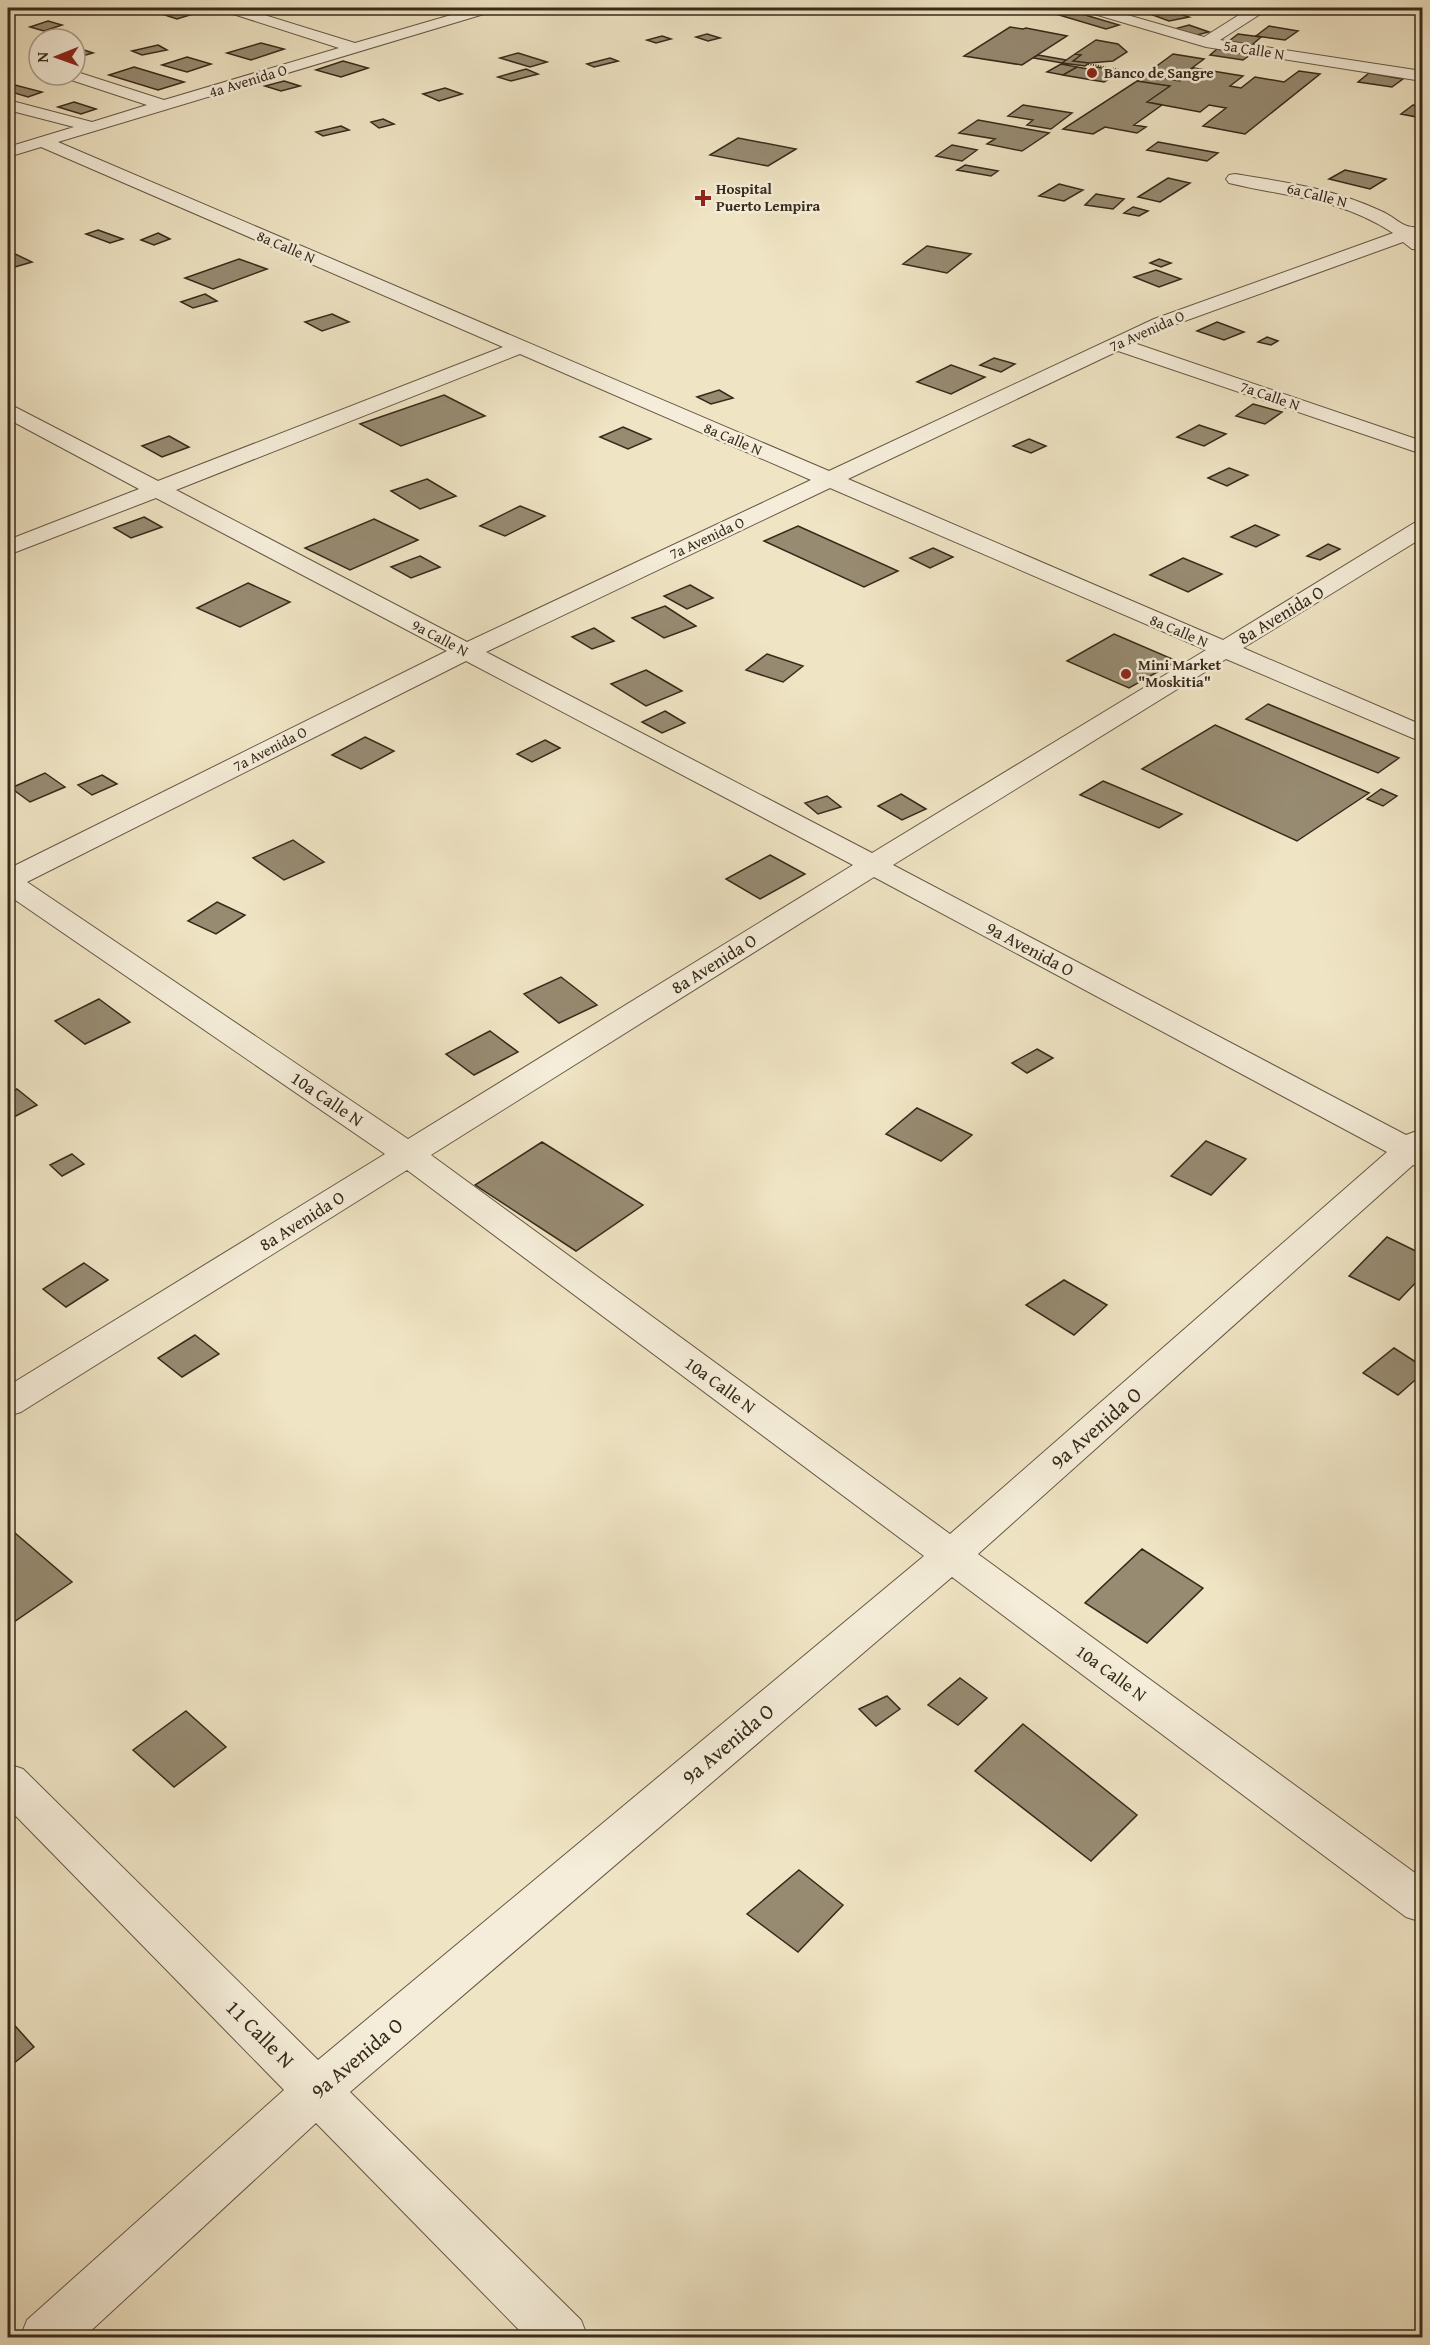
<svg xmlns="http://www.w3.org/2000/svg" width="1430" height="2345" viewBox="0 0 1430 2345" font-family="'Gentium Book Plus',serif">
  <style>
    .building { fill: #978b72; stroke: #372a1a; stroke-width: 1.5 }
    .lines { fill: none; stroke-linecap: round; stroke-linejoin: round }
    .street-casing { stroke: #655844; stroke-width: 2 }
    .path { stroke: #372a1a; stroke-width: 2; stroke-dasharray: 1 1.5; stroke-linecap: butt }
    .street { fill: #f5edd9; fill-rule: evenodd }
    .poi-dot { fill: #8f2418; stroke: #f5edd9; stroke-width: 2 }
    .labels { text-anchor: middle; stroke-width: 5; stroke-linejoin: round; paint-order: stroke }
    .far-street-label { font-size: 15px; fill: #372a1a; stroke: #f5edd9 }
    .far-poi-label { font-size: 15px; font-weight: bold; fill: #372a1a; stroke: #f5edd9; text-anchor: start }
    .street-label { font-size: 18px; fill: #372a1a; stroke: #f5edd9 }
    .near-street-label { font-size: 21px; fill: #372a1a; stroke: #f5edd9 }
  </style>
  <rect width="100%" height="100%" fill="#efe4c4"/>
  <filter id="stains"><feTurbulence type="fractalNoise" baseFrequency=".00333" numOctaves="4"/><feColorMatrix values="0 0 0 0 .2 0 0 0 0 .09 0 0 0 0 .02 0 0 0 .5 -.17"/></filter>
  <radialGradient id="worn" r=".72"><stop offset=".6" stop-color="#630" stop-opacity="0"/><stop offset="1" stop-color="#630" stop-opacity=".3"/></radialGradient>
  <path class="building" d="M1162,8L1189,17L1169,21L1142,11Z
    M179,10L193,14L177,19L162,14Z
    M1072,11L1119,25L1106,29L1059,15Z
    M48,21L62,25L44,31L30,27Z
    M1189,25L1209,32L1193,36L1174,29Z
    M1269,26L1298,31L1285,40L1256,36Z
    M1010,27L1023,29L1026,28L1067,36L1022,65L964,56Z
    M707,34L720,38L708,41L696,37Z
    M1238,34L1261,37L1252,45L1229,41Z
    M662,36L671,39L656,43L647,40Z
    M1096,40L1118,44L1127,52L1113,61L1089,63L1073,61L1081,55L1075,54Z
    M261,43L284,49L251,60L227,53Z
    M158,45L167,50L142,55L132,51Z
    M75,47L93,53L75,58Z
    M1217,49L1250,55L1243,60L1210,55Z
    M518,53L547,62L530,67L500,58Z
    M1075,54L1081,55L1073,61L1089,63L1085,66L1062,63Z
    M1173,54L1204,59L1177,79L1146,74Z
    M1038,55L1066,60L1062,63L1034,58Z
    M187,57L211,64L187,72L162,65Z
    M610,58L618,61L594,67L587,64Z
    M343,61L368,68L341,77L316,70Z
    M1061,64L1077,67L1063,75L1047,72Z
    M134,67L184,82L158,90L109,75Z
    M1077,67L1093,70L1097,67L1122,72L1104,82L1063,75Z
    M1194,68L1243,76L1230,86L1241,88L1255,77L1284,82L1299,71L1320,74L1245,134L1203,126L1226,108L1209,105L1200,112L1147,102L1170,86L1137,81L1147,75L1180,81Z
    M526,69L538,74L511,81L498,77Z
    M1369,73L1403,79L1392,87L1358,82Z
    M284,81L300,86L281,91L265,86Z
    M1137,81L1170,86L1147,102L1162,105L1134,125L1146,127L1137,133L1105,127L1093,134L1063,129Z
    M11,84L42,92L28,97L8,91V85Z
    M445,88L462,94L439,101L423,94Z
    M74,102L96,109L81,114L58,107Z
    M1023,105L1072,113L1051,129L1027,125L1033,120L1008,116Z
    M1413,105L1422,107V118L1401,114Z
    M383,119L394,124L379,128L371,122Z
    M978,120L1049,133L1022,151L987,144L995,139L959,133Z
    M341,126L349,130L323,136L316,132Z
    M738,138L796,149L768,166L710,155Z
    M1158,142L1218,153L1207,161L1147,150Z
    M952,145L977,150L962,161L936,156Z
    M965,165L998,171L991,176L957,170Z
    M1345,170L1386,179L1370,189L1329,179Z
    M1168,178L1190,183L1160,202L1138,197Z
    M1059,184L1083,190L1064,201L1039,196Z
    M1096,194L1124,199L1113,209L1085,205Z
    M1133,207L1148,211L1139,216L1124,213Z
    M98,230L123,239L110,243L86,234Z
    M158,233L170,239L154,245L141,240Z
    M927,246L971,254L947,273L903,264Z
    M11,252L32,262L8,269V253Z
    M239,259L267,269L213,289L185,278Z
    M1159,259L1171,263L1161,267L1150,263Z
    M1156,270L1181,279L1159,287L1134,277Z
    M205,294L217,301L193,308L181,302Z
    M332,314L349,322L322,331L305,322Z
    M1217,322L1244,332L1224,340L1197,331Z
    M1267,337L1278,341L1271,345L1258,342Z
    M994,358L1015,364L1001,372L980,365Z
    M951,365L985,377L951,394L917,382Z
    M719,390L733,398L711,404L697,397Z
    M444,395L485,416L401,446L360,424Z
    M1253,404L1282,412L1265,424L1236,416Z
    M1199,425L1226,434L1204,446L1177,437Z
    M623,427L651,439L628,449L600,437Z
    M169,436L189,447L162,457L142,446Z
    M1029,439L1046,446L1031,453L1013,446Z
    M1229,468L1248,475L1227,486L1208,478Z
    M427,479L456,496L420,509L391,491Z
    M520,506L545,516L505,536L480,526Z
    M144,517L162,527L131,538L114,528Z
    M374,519L418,540L350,570L305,548Z
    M1255,525L1279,535L1256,547L1231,537Z
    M798,526L898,571L864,587L764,541Z
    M1328,544L1340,549L1320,560L1307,556Z
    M933,548L953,557L930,568L910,558Z
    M420,556L440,567L411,578L391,567Z
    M1183,558L1222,574L1188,592L1150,575Z
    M248,583L290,602L240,627L197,608Z
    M690,585L713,598L687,609L664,596Z
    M665,606L696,626L664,638L632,618Z
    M594,628L614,641L592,649L572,637Z
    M1114,634L1177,661L1129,688L1067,661Z
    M767,654L803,666L783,682L746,670Z
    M646,670L682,691L646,706L611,684Z
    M1268,704L1399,758L1378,773L1246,719Z
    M665,711L685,723L662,733L642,722Z
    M1215,725L1369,793L1297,841L1142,769Z
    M365,737L394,751L361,769L332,755Z
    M545,740L560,748L532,762L517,754Z
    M45,773L65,787L30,802L11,788Z
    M102,775L117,784L92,795L78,785Z
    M1103,781L1182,814L1159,828L1080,795Z
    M1381,789L1397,796L1383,806L1367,799Z
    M901,794L926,809L902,820L878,806Z
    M827,796L841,807L818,814L805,803Z
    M293,840L324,862L284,880L253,858Z
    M770,855L805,874L760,899L726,879Z
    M217,902L245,915L216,934L188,921Z
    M561,977L597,1005L559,1023L524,994Z
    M99,999L130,1022L85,1044L55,1021Z
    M490,1031L518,1052L474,1075L446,1054Z
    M1037,1049L1053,1058L1027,1073L1012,1063Z
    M17,1089L37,1105L8,1120V1094Z
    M917,1108L972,1135L941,1161L886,1134Z
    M1206,1141L1246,1159L1211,1195L1171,1176Z
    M542,1142L643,1205L576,1251L475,1185Z
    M72,1154L84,1164L62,1176L50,1165Z
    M1387,1237L1422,1254V1276L1399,1300L1349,1276Z
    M84,1263L108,1280L66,1307L43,1289Z
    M1064,1280L1107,1305L1074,1335L1026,1305Z
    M195,1335L219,1354L182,1377L158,1358Z
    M1394,1348L1422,1366V1374L1398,1395L1363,1373Z
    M8,1527L72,1582L8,1626Z
    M1142,1549L1203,1588L1147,1643L1085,1603Z
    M960,1678L987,1698L958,1725L928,1705Z
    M887,1696L900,1709L876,1726L859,1709Z
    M186,1711L226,1747L174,1787L133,1750Z
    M1023,1724L1137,1815L1091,1861L975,1771Z
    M799,1870L843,1905L798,1952L747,1914Z
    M8,2018L34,2047L8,2068Z"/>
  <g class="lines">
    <g class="street-casing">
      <path id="street" d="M229,8H242L355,43L475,8H496L494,11L58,142L829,471L1154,319L1393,233C1337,197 1290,198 1229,183L1226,179L1229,175L1235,174C1285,182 1335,189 1381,211C1399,219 1401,229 1422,227V250L1412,249L1403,242L1168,327L1134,343L1422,441V454L1118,351L848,479L1223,640L1414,523L1422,521V538L1243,648L1422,725V742L1226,659L893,865L1406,1135L1422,1129V1167L1413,1165L978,1554L1422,1878V1922L1406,1917L952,1577L350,2092L581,2320L588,2338H527L316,2123L83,2338H20L27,2320L284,2090L8,1808V1764L23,1769L318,2060L924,1556L407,1170L21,1412L8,1416V1386L385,1154L8,895V869L447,651L156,498L8,555V540L139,489L8,419V405L15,407L158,481L503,347L41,147L8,157V147L74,127L8,110V100L92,122L147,105L65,78L63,75H75L77,72L164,100L339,48L230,13L228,10ZM520,354L811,480L467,642L176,490ZM830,488L1206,650L872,853L486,652ZM466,661L853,865L408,1139L27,882ZM874,877L1387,1152L950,1534L431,1155Z
        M1082,8H1103L1204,37L1250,8H1267L1265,11L1220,40L1422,71V81L1206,47L1084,11Z"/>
    </g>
    <path class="path" d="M1088,64L1137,73"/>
    <use href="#street" class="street"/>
  </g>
  <g class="poi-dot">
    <circle cx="1092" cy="73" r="6"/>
    <path d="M700 189h6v6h6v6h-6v6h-6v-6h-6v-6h6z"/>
    <circle cx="1126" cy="674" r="6"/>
  </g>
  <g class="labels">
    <g class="far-street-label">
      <text transform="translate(1254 50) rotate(9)" y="5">5a Calle N</text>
      <text transform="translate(248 81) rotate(-17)" y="5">4a Avenida O</text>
      <text transform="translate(1317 195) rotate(14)" y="5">6a Calle N</text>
      <text transform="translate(286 247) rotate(23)" y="5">8a Calle N</text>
      <text transform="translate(1147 331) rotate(-24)" y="5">7a Avenida O</text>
      <text transform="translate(1270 396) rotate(19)" y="5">7a Calle N</text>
      <text transform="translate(733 439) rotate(23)" y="5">8a Calle N</text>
      <text transform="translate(707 538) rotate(-25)" y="5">7a Avenida O</text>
      <text transform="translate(1179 631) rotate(23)" y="5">8a Calle N</text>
      <text transform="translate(440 638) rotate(28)" y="5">9a Calle N</text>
      <text transform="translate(270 749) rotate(-27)" y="5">7a Avenida O</text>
    </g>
    <g class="far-poi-label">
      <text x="1104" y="78">Banco de Sangre</text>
      <text x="716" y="194">Hospital<tspan x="716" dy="17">Puerto Lempira</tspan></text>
      <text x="1138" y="670">Mini Market<tspan x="1138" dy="17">"Moskitia"</tspan></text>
    </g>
    <g class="street-label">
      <text transform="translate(1281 615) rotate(-31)" y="6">8a Avenida O</text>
      <text transform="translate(1030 949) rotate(28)" y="6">9a Avenida O</text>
      <text transform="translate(714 964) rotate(-32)" y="6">8a Avenida O</text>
      <text transform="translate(327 1099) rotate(34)" y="6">10a Calle N</text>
      <text transform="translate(302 1221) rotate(-32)" y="6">8a Avenida O</text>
      <text transform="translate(720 1385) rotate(36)" y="6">10a Calle N</text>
      <text transform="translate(1111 1673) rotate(36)" y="6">10a Calle N</text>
    </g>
    <g class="near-street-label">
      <text transform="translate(1096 1428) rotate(-41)" y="7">9a Avenida O</text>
      <text transform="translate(728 1744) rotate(-40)" y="7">9a Avenida O</text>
      <text transform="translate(260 2034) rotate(45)" y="7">11 Calle N</text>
      <text transform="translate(357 2058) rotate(-40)" y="7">9a Avenida O</text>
    </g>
  </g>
  <rect width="1430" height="2345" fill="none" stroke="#efe4c4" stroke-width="30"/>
  <rect x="9" y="9" width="1412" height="2327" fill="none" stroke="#372a1a" stroke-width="3"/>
  <rect x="15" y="15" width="1400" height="2315" fill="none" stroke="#372a1a" stroke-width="1.5"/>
  <g transform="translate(57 57) rotate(269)"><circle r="28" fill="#f5edd9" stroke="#a99f8d" stroke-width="1.5"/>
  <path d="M0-4.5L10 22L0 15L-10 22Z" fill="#8f2418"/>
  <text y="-9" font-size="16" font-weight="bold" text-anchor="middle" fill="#372a1a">N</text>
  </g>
  <rect width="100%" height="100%" filter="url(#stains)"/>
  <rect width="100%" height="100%" fill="url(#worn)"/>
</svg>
